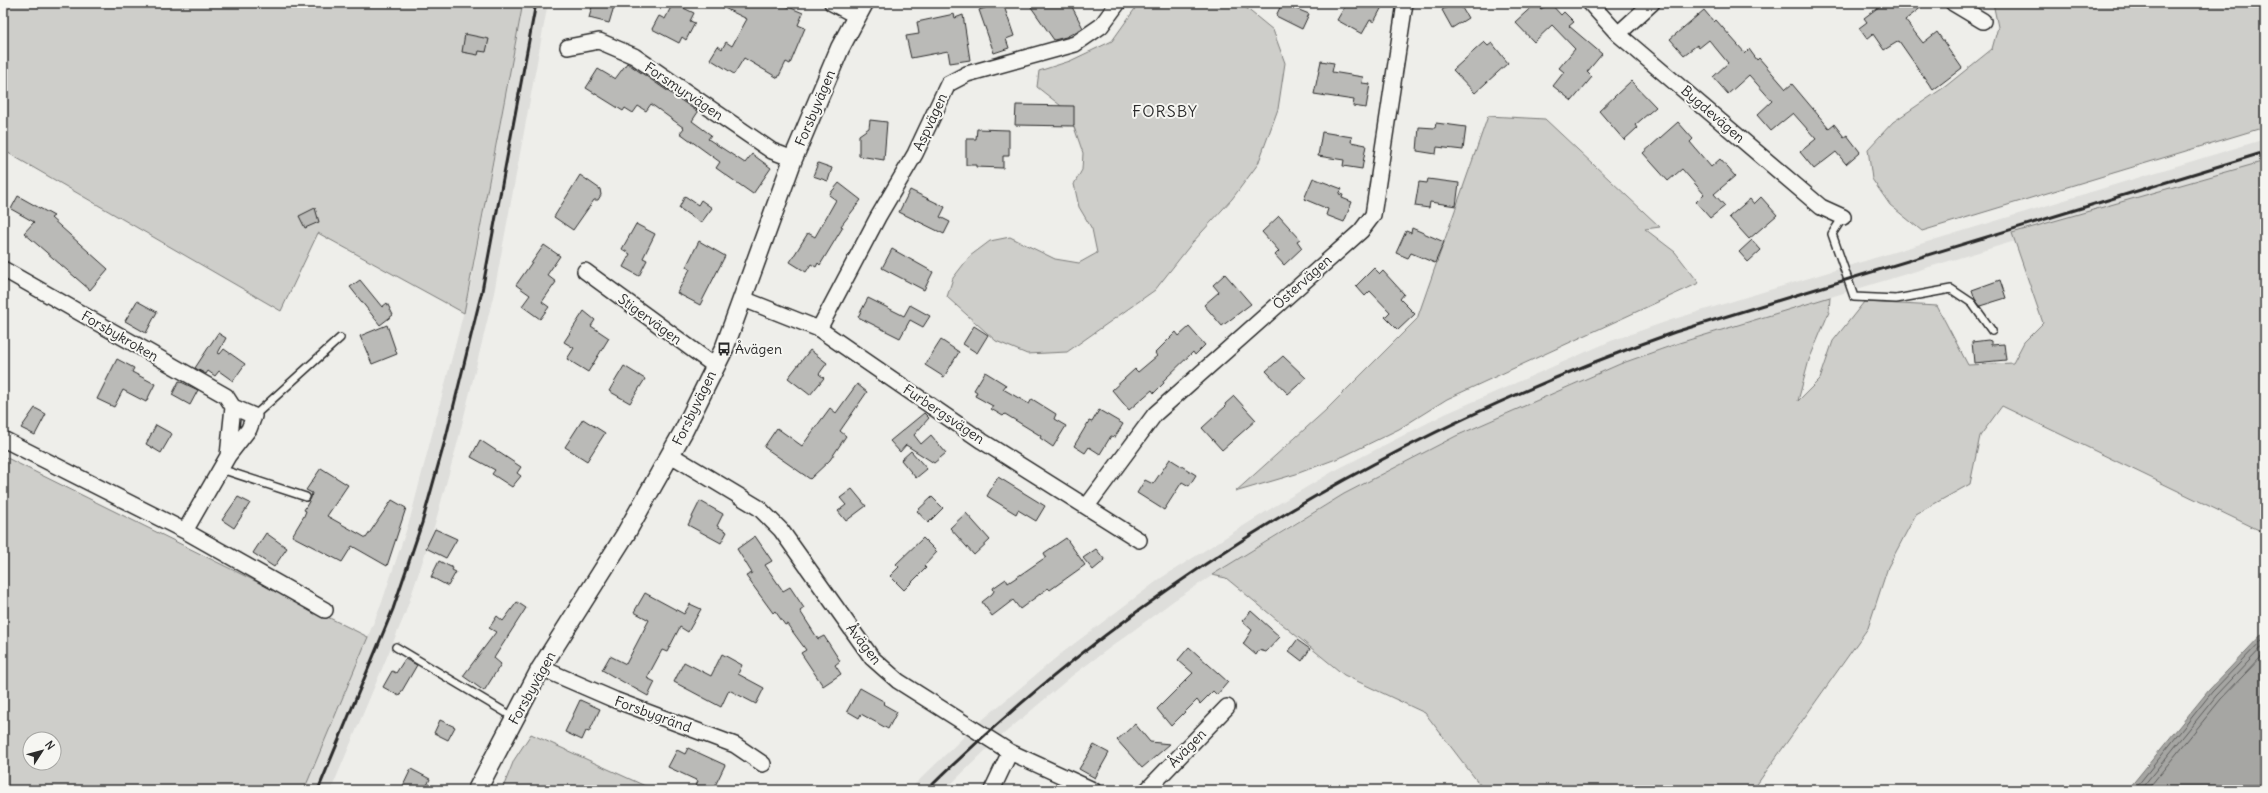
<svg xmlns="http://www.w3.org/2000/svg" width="2268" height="793" viewBox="0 0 2268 793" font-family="Delius,sans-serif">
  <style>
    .built { fill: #dededb }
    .green { fill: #cececa; stroke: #7c7c7a; fill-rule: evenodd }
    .water { fill: #a6a6a3; stroke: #757573 }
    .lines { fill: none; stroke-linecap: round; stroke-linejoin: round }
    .shore { stroke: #5c5c5b; stroke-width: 1 }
    .building { fill: #babab7; stroke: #2b2b2b }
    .service-casing { stroke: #2b2b2b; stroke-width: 10 }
    .minor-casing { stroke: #2b2b2b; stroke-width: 18 }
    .tertiary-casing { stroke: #2b2b2b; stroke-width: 21 }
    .service { stroke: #f6f6f2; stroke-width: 7 }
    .minor { stroke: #f6f6f2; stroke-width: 15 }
    .tertiary { stroke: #f6f6f2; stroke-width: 18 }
    .rail { stroke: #2b2b2b; stroke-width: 3 }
    .labels { text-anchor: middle; stroke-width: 4; stroke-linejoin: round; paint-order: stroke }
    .street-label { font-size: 14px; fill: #2b2b2b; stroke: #f6f6f2 }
    .poi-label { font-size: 14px; fill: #2b2b2b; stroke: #f6f6f2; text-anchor: start }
    .quarter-label { font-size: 16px; letter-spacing: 1px; fill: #2b2b2b; stroke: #f6f6f2 }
  </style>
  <rect width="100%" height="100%" fill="#eeeeea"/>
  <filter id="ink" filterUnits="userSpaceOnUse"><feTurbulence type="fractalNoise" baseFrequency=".025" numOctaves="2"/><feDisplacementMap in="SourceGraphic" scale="8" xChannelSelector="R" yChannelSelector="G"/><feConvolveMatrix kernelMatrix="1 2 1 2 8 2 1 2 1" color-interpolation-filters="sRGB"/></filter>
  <g filter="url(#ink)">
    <path class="built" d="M523,3H548L494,293L458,441L434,527L405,614L331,790H304L381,605L410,519L470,288Z
      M2265,139V165L1679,343L1620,364L1456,436L1344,494L1288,527L1176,599L1073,675L992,744L945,790H909L975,726L1058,656L1161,578L1275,506L1332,472L1445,414L1611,341L1671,320Z"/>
    <path class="green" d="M3,3H523L464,313L318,233L281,311L3,150Z
      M1139,3H1240L1273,30L1285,63L1278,109L1258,164L1232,199L1192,243L1155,290L1067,352L1027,354L996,341L947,297L953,278L970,256L990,241L1010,237L1055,259L1079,263L1097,253L1092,229L1079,207L1074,184L1082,170L1083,153L1074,127L1065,109L1037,87L1039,71L1070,61L1112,41Z
      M1993,3H2265V127L1922,231L1890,205L1872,179L1868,149L1893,122L1946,86L1992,49L1998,27Z
      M1488,116L1545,119L1660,227L1645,229L1675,252L1699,283L1447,399L1399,429L1344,456L1296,474L1235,492L1326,410L1417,319Z
      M2265,161V533L2002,406L1980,436L1970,484L1916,514L1888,567L1868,628L1753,790H1484L1425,713L1344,675L1226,578L1212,575L1344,494L1456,436L1620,364L1679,343L1830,297L1829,312L1809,360L1798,401L1820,379L1833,341L1864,302L1937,306L1968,365L2013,363L2024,342L2043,323L2012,233Z
      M3,456L368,637L304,790H3ZM30,739H54V763H30Z
      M531,734L654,790H502L514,760Z"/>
    <path class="water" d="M2265,631V790H2131L2130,787L2209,690Z"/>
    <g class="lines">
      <path class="shore" d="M2134,790L2212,692L2265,637
        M2140,790L2216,696L2265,644
        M2147,790L2221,699L2265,653"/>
    </g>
    <path class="building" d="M593,3H615L609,23L589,18Z
      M673,3L694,13L690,21L695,23L686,40L682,37L679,43L652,29L659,16L665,19Z
      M714,3H779L803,13L798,25L805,28L790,64L786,62L778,78L744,58L734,74L710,59L718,46L722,49L726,42L732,46L747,19Z
      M1000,3H1003L1014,36L1006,39L1009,48L994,53L979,10Z
      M1039,3H1070L1083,28L1066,37L1054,40L1031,7Z
      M1282,3L1309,14L1302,29L1276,16Z
      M1347,3H1384L1374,22L1370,20L1362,34L1337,20Z
      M1454,3H1459L1468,18L1452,28L1442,10Z
      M1536,3L1541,9L1550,3L1561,15L1564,12L1574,22L1569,26L1602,54L1587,72L1592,77L1572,101L1553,86L1564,72L1559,68L1575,49L1552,25L1534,42L1515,22Z
      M1884,3H1927L1905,20L1923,43L1937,32L1962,68L1933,90L1899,41L1884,50L1873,34L1867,39L1859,28L1867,22L1864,18Z
      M1704,10L1714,22L1716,20L1745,53L1749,49L1757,60L1759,58L1786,89L1792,84L1829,128L1834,124L1844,137L1847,135L1860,152L1846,164L1836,152L1814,169L1800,152L1816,139L1793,113L1771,131L1757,115L1772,101L1749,75L1728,94L1713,77L1728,63L1709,40L1699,48L1697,45L1684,55L1670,39Z
      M954,14L955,18L963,15L970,60L950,63L948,51L911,58L906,36L919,34L917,22Z
      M465,34L489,39L486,52L479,51L478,55L462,52Z
      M1484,42L1488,46L1492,43L1508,63L1475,93L1453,70Z
      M1321,61L1334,63L1332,72L1363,77L1362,83L1370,84L1366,108L1353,106L1354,100L1314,94Z
      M627,63L698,112L692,121L711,135L708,139L745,163L752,154L771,168L753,194L716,168L720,162L680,133L684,128L651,104L646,111L638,106L633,113L625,108L623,111L586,88L598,69L615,79Z
      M1631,81L1656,107L1635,125L1637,128L1624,140L1599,111Z
      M1016,105L1074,106V126L1015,125Z
      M870,120L887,122L884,160L859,156V135L869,128Z
      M1678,122L1693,139L1690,142L1711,167L1720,159L1735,176L1714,194L1725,206L1710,218L1696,202L1704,194L1682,169L1668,181L1643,153Z
      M1436,123L1466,127L1463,150L1437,147L1436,154L1417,151L1419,127L1435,128Z
      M977,129L1009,130V156H1003V168L976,167V165H966V139H976Z
      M1322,132L1352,137L1351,142L1366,145L1362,169L1343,166L1344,160L1318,156Z
      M818,163L832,168L828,181L813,176Z
      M580,175L600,189L601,195L598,200H594L573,230L554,217Z
      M1313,178L1342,189L1339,194L1343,195L1342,198L1352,202L1344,222L1326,215L1328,209L1304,199Z
      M1428,179L1459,183L1456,206L1430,202L1429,208L1415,206L1419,182L1427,183Z
      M839,183L861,200L841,226L843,227L820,265L818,263L816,267L811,264L806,272L790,262L808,233L815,237L836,200L829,195Z
      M910,190L945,207L940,217L950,222L944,234L899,212Z
      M18,196L54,216L51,218L108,269L90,290L24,233L34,222L11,209Z
      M685,196L698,205L701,200L712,208L701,223L679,208Z
      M1761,197L1777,215L1749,239L1729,217L1750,199L1754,204Z
      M315,208L319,222L305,228L299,216Z
      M1279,216L1300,239L1297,241L1302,248L1284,265L1275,255L1279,251L1262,232Z
      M636,224L655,234L643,258L647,260L639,276L623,267L630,254L622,249Z
      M1412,228L1444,242L1435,263L1411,253L1408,258L1396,253L1406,231L1411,233Z
      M1752,240L1761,250L1748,262L1739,252Z
      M699,241L725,256L700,305L677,293L690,269L686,267Z
      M544,245L560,256L547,275L556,282L542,302L549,307L540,319L522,306L530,295L516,285Z
      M892,249L933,272L924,290L882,268Z
      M1374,268L1380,274L1383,271L1404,294L1400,299L1415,314L1398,330L1385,317L1390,312L1370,291L1365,296L1356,286Z
      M1225,274L1251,304L1222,326L1204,305L1219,292L1213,285Z
      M360,280L382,307L387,303L393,315L380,325L350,287Z
      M2000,280L2006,298L1980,306L1975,299L1972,290Z
      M868,298L904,316L910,305L930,316L923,327L910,320L900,338L858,317Z
      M137,301L157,312L146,333L125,321Z
      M584,311L595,320L591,326L609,338L588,372L567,359L574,348L564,342Z
      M387,325L397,354L372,364L360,336Z
      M974,326L988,335L977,353L963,344Z
      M1189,327L1205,345L1195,355L1193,352L1163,381L1164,383L1154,393L1152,390L1129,410L1112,390L1135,369L1138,372L1157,356L1155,353L1176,332L1179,336Z
      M218,333L226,338L218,353L220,354L224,349L245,364L233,381L219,371L215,376L208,371L206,374L195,368Z
      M941,340L959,352L944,377L925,365Z
      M1988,340L1991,341V345L2004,344L2006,360L1974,363L1972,342Z
      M810,350L827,363L819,374L824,378L810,395L788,378Z
      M1283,356L1306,378L1288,394L1266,371Z
      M117,359L134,368L132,372L155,384L146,402L123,390L114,407L97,399Z
      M624,366L645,379L630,403L609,391Z
      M985,372L1006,385L1003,389L1029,404L1032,399L1056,414L1054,419L1066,426L1053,447L1040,438L1041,436L1005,414L1003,416L991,409L993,406L975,396L977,392L974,390Z
      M179,381L198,390L190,405L172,395Z
      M857,384L867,392L840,431L846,436L830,460L810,479L764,447L777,428L802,446L830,408L836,413Z
      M1234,396L1256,420L1222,450L1202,428L1226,406L1225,404Z
      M35,408L46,414L35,435L21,428Z
      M1099,410L1123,424L1115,437L1111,436L1100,454L1089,447L1085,453L1074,446L1089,421L1092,422Z
      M924,413L929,418L914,435L921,444L931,435L946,453L934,463L906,445L900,452L890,441Z
      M583,419L605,433L587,461L565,447Z
      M156,425L172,434L161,453L146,444Z
      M480,440L521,467L517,473L521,476L512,487L492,474L495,470L471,457Z
      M911,451L927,469L916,478L901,460Z
      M1170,459L1196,475L1189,486L1182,482L1164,510L1137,493L1145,480L1153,484Z
      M321,468L348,485L327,516L361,535L366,538L392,500L406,508L387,566L352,546L342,562L292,536L304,516L306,511L304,510L311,498L312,493L306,490Z
      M998,477L1045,506L1036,521L1018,510L1016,514L987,496Z
      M852,489L866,506L846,521L838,511L846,505L840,498Z
      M238,497L250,503L234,528L222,520Z
      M932,497L943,508L928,523L917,511Z
      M700,501L723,514L717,526L727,532L721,543L688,525Z
      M966,513L990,540L974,555L950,528Z
      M435,529L457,539L446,558L426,548Z
      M266,533L287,548L274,567L253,553Z
      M755,536L772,561L765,565L783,591L790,587L804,608L800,611L818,639L824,636L840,661L835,665L841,674L823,686L801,653L806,650L787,624L785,625L775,611L773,613L746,576L752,573L737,549Z
      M923,538L937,552L924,566L926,568L904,590L890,576L899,567L896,564Z
      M1066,538L1085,565L1050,590L1048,588L1020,609L1013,600L992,616L982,602L992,594L994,591L993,588L1006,579L1008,583L1017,577L1046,557L1044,553Z
      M1096,549L1105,560L1093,570L1083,558Z
      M439,561L453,568L452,570L456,572L448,586L431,577Z
      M645,593L684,614L690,604L701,609L688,632L680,627L667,652L662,650L647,678L655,682L648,696L602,670L610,656L626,664L649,620L634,612Z
      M517,602L526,608L494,658L501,664L484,691L463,676L496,632L489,628L497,616L503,621Z
      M1251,611L1280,637L1266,652L1259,650L1256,655L1243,644L1252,630L1242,621Z
      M1297,640L1310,649L1302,661L1289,651Z
      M1189,647L1228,682L1217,695L1213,691L1200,704L1197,700L1171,726L1157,709L1193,673L1178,660Z
      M722,654L742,665L738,674L764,688L756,704L729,690L721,707L674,682L684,662L711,676Z
      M405,659L417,665L399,696L383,687L392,671L396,673Z
      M860,688L885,702L883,704L897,712L888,729L861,714L859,718L847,711Z
      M580,700L600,709L589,732L586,731L582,740L565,732Z
      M440,720L455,727L448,740L434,733Z
      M1135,724L1150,742L1170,744L1142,768L1117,740Z
      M1094,745L1109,753L1095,778L1079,769Z
      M688,748L725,765L713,790H694L698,781L668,767L677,750L685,754Z
      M411,769L430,779L425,790H401Z"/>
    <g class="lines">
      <g class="service-casing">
        <path id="service" d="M1843,217L1832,234L1854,297L1896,299L1951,289L1972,303L1992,331
          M254,416L340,338
          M221,469L306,497
          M396,647L515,718"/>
      </g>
      <g class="minor-casing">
        <path id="minor" d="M832,3L857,16
          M1590,3L1618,34L1821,207L1843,217
          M1953,3L1983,21
          M1618,34L1652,3
          M568,47L599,41L634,56L772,151L793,159
          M3,269L226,396L233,407
          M585,271L715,366
          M744,297L751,302L819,329L982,441L1139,540
          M819,329L878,217L915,154L948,84L967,74L1075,44L1101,26L1118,3
          M3,439L185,531L325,610
          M671,455L759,508L781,530L872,658L898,681L1010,752L1093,790
          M1087,506L1155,414L1361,231L1373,215L1405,3
          M185,531L228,456L249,429L254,416L233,407L228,456
          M541,668L615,700L735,745L763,764
          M992,790L1010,752
          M1147,790L1227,707"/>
      </g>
      <g class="tertiary-casing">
        <path id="tertiary" d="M477,790L541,668L625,535L683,432L724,349L793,159L840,48L864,3"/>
      </g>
      <use href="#service" class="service"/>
      <use href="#minor" class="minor"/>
      <use href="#tertiary" class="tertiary"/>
      <path class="rail" d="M318,790L393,609L422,523L446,437L482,291L536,3
        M927,790C1137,582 1397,430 1675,332L2265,152"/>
    </g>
  </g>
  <defs>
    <g id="bus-bare" transform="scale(1.08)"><path d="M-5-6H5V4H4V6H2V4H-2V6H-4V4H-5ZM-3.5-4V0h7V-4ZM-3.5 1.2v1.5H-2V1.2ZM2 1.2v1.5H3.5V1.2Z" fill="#2b2b2b" stroke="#f6f6f2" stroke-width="2.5" paint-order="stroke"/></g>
  </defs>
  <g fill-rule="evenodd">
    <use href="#bus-bare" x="724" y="349"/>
  </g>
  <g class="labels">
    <g class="street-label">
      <text transform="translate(684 91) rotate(34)" y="5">Forsmyrvägen</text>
      <text transform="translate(815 108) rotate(-67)" y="5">Forsbyvägen</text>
      <text transform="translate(1713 114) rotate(41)" y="5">Bygdevägen</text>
      <text transform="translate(930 122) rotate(-65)" y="5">Aspvägen</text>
      <text transform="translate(1302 282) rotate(-42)" y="5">Östervägen</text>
      <text transform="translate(650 319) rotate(36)" y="5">Stigervägen</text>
      <text transform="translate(120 336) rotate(30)" y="5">Forsbykroken</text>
      <text transform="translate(694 408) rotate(-64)" y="5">Forsbyvägen</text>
      <text transform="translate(944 414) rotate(34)" y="5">Furbergsvägen</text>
      <text transform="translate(864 644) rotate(52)" y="5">Åvägen</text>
      <text transform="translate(532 688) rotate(-61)" y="5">Forsbyvägen</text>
      <text transform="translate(653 714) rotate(20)" y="5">Forsbygränd</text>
      <text transform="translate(1187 748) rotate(-46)" y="5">Åvägen</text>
    </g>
    <g class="poi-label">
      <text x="735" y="354">Åvägen</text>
    </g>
    <g class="quarter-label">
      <text x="1165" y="117">FORSBY</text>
    </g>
  </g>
  <rect width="2268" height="793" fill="none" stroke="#f6f6f2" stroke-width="16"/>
  <rect x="8" y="8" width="2252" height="777" fill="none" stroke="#2b2b2b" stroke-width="1.5" filter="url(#ink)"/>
  <g transform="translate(42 751) rotate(54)"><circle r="19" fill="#f6f6f2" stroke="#a5a5a2"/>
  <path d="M0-3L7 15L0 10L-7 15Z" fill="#2b2b2b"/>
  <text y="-6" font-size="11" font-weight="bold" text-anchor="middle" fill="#2b2b2b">N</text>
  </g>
</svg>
